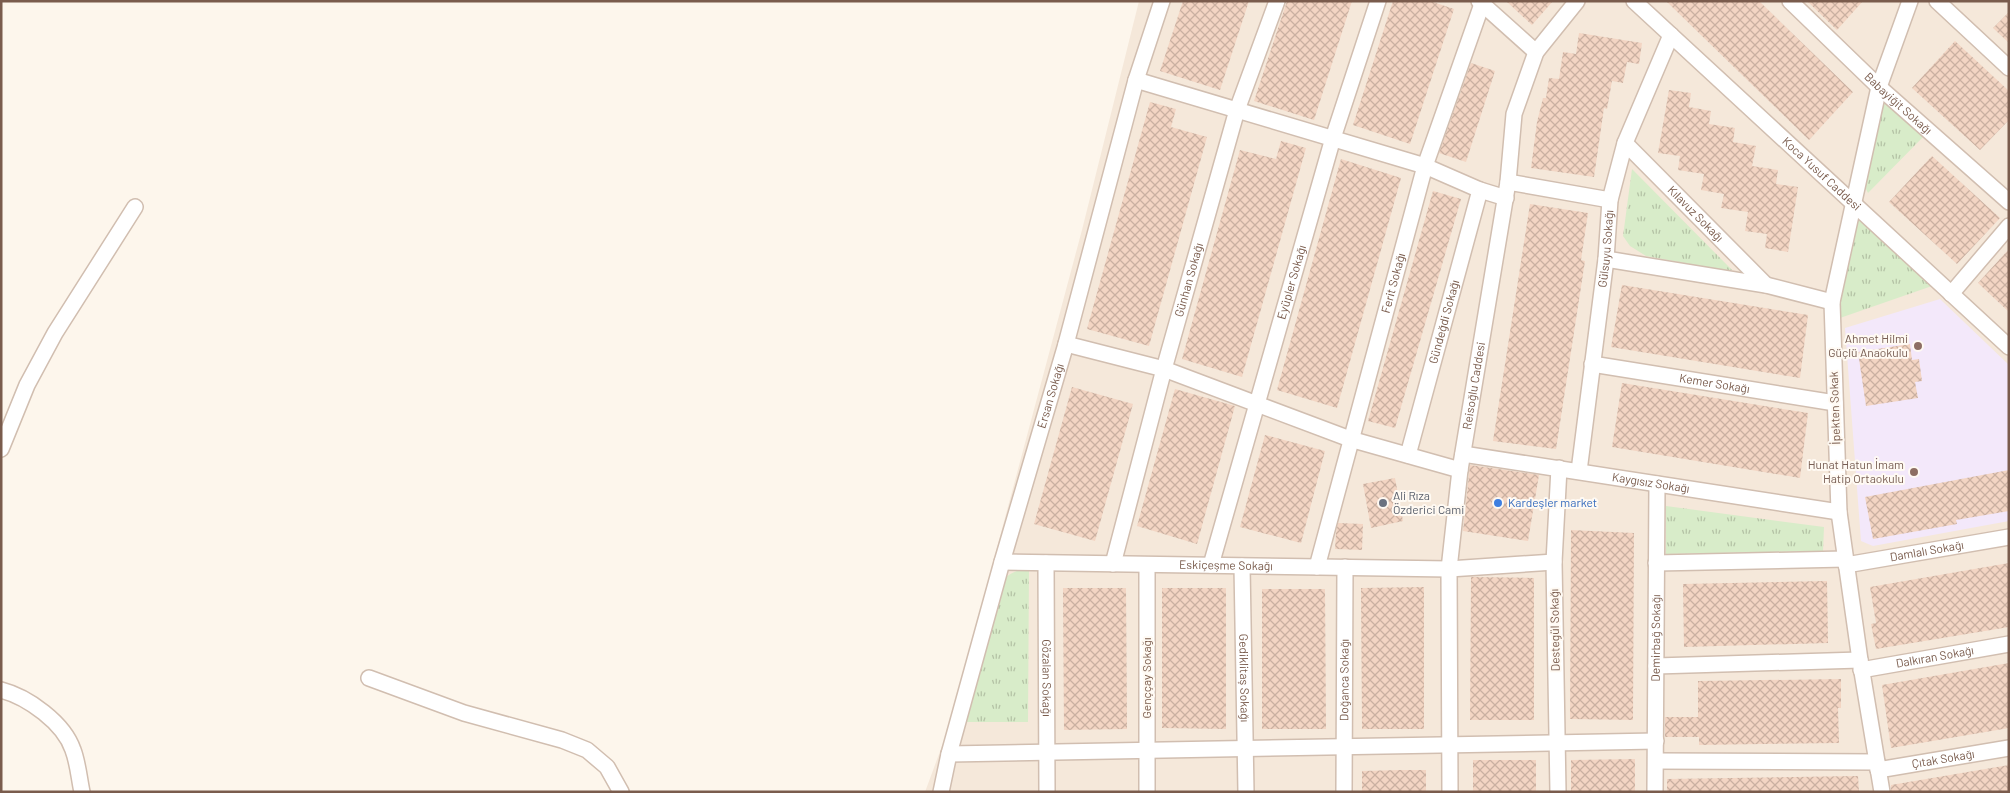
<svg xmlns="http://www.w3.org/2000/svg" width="2010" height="793" viewBox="0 0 2010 793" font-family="Barlow,sans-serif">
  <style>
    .residential { fill: #f5e8da }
    .education { fill: #f3e8fa }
    .grass { fill: url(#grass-tufts) }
    .building { fill: url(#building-cross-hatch) }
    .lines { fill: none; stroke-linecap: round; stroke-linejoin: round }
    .minor-casing { stroke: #d1beb0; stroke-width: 18 }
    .minor { stroke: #fff; stroke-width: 15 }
    .education-dot { fill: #8d6e63; stroke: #fffaf3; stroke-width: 2 }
    .worship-dot { fill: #6b7280; stroke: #fffaf3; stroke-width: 2 }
    .shop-dot { fill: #3f7fe0; stroke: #fffaf3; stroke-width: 2 }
    .labels { text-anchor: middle; stroke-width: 4; stroke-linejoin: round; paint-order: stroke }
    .street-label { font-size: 12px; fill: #7a5c4d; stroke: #fffaf3 }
    .education-label { font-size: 12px; fill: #785e54; stroke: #fffaf3; text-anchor: end }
    .worship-label { font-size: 12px; fill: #5b616d; stroke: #fffaf3; text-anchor: start }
    .shop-label { font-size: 12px; fill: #366cbe; stroke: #fffaf3; text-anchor: start }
  </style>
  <defs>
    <pattern id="grass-tufts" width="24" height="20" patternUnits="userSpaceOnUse" patternTransform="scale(1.25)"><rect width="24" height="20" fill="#d8ecc9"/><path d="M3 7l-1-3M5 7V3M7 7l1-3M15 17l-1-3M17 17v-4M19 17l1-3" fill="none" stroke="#b4c2a5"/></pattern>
    <pattern id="building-cross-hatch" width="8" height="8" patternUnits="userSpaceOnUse" patternTransform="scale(1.25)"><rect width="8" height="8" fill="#f3d5c3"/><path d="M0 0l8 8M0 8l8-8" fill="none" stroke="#cab0a1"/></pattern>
  </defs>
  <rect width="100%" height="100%" fill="#fdf6ec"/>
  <path class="residential" d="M1139,1H2009V792H925L949,727L1082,230Z"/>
  <path class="education" d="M1940,299L2009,365V521L1873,546L1861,541L1845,328Z"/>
  <path class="grass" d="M1882,102L1926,134L1868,193L1865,187Z
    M1632,169L1732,270L1729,271L1646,256L1630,246L1623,236Z
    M1854,213L1932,286L1840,318L1838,293Z
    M1666,506L1824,527L1823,551L1666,554Z
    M1029,568L1028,722H963L997,586C1007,575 1014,570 1029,568Z"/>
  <path class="building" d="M1183,1H1249L1220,90L1160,71Z
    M1287,1H1352L1314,120L1254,101Z
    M1393,1H1430L1454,9L1410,144L1353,125Z
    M1506,1H1553L1532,25Z
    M1666,1H1759L1853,92L1809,140Z
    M1807,1H1863L1837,30Z
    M2009,12V43L1993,28Z
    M1579,33L1642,43L1639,64L1627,62L1623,83L1612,81L1607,109L1604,108L1594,177L1531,168L1537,122L1543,98H1546L1549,78L1559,79L1563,52L1576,54Z
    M1955,41L2009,91V120L1980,150L1912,88Z
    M1471,63L1495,71L1466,162L1439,153Z
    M1669,90L1691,93L1689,107L1711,111L1709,124L1735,128L1733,142L1756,146L1752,166L1778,170L1776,184L1798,187L1788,252L1765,248L1767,234L1745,231L1748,212L1721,208L1724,194L1701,190L1704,174L1678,170L1680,156L1658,153Z
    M1150,102L1176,109L1171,127L1207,137L1149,346L1087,329Z
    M1281,141L1306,148L1242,377L1182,359L1240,150L1276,159Z
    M1932,156L2000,218L1957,264L1889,202Z
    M1341,159L1401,178L1337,408L1277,390Z
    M1433,191L1461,199L1395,428L1368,421Z
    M1530,204L1588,213L1581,260L1585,261L1556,449L1493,441Z
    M2009,249V312L1978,283Z
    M1622,285L1808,315L1800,378L1611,347Z
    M1910,344L1912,360L1919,359L1922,381L1915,382L1918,398L1866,406L1858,352Z
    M1622,383L1808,413L1800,478L1612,447Z
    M1072,387L1133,404L1095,541L1034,524Z
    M1175,389L1235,406L1197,544L1137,526Z
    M1265,435L1325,451L1301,543L1240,527Z
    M1470,465L1539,475L1528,541L1463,531Z
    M2009,470V511L1956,520L1957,524L1873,539L1865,497Z
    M1395,478L1403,521L1371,528L1363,484Z
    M1338,523L1363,524L1362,550L1335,549L1336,533Z
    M1571,530L1634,533L1633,720L1570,719Z
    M2009,563V627L1876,649L1871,624L1876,623L1870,587Z
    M1471,577L1534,578V720H1470Z
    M1827,581L1828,643L1684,647L1683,584Z
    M1424,587V729H1362L1361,588Z
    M1063,588H1126L1127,729L1064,730Z
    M1162,588H1226V729L1162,728Z
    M1262,589H1325L1326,729H1262Z
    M2009,663V728L1891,748L1882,685Z
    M1841,679V708H1838L1839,743L1699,745V737H1665V717H1698V681Z
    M1635,759V792H1571V760Z
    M1473,760H1536V792H1473Z
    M2009,765V792H1891V785Z
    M1399,770H1426V792H1362V771Z
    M1858,776L1859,792H1667V779Z"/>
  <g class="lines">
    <g class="minor-casing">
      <g id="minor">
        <path d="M1479,1L1536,52"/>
        <path id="s1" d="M1634,1L2009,347"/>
        <path id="s2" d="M1790,1L1879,87L2009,202"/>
        <path d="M1937,1L2009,68"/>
        <path d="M1136,80L1425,166L1480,190L1506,198"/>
        <path id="s3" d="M1625,143L1766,285"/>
        <path d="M1508,182L1610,200"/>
        <path d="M1606,259L1766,285L1832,302"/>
        <path d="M1951,294L2009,226"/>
        <path d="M1066,344L1164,369L1350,439L1460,470"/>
        <path id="s4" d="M1592,364L1835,403"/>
        <path d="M1,449L27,385L55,333L135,207"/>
        <path id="s5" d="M1463,454L1839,512"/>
        <path id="s6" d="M1408,455L1480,190"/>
        <path id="s7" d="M1579,471L1606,259L1610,200L1625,143L1671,35"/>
        <path id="s8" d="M1002,562L1449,569L1554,562"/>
        <path id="s9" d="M1046,563L1047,792"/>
        <path d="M1656,563L1845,559"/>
        <path id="s10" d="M1113,564L1164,369L1237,110L1277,1"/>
        <path d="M1147,565V792"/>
        <path id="s11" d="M1211,565L1333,138L1378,1"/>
        <path id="s12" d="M1846,565L2009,537"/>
        <path id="s13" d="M1242,566L1246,792"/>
        <path id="s14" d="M1317,567L1425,166L1482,4"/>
        <path d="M1656,666L1860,660"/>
        <path id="s15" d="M1861,670L2009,644"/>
        <path d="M369,678L464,713L562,740L587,750L607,767L621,792"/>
        <path d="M1,690C28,697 64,723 73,750C78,763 79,778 82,792"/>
        <path d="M949,754L1656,741"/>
        <path d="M1656,761L1877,762"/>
        <path id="s16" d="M1878,770L2009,748"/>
        <path id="s17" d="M941,792L949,754L1002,562L1066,344L1136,80L1162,1"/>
        <path id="s18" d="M1344,792L1345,567"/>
        <path id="s19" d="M1450,792L1449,569L1460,470L1508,182L1514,114L1536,52L1577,1"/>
        <path d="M1558,792L1554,562L1559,468"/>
        <path id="s20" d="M1655,792L1657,484"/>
        <path d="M1882,792L1860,660L1839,512L1832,302L1879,87L1910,1"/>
      </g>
    </g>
    <use href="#minor" class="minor"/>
  </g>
  <g class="education-dot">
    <circle cx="1918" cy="346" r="5"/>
    <circle cx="1914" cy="472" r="5"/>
  </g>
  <circle class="worship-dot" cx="1383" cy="503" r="5"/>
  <circle class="shop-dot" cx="1498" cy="503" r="5"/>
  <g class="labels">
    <g class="street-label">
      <text dy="4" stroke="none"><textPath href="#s2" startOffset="149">Babayiğit Sokağı</textPath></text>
      <text dy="4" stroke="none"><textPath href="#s1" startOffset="255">Koca Yusuf Caddesi</textPath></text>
      <text dy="4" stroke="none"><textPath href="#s3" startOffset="100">Kılavuz Sokağı</textPath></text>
      <text dy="4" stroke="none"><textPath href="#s7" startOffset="224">Gülsuyu Sokağı</textPath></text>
      <text dy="4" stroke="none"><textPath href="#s10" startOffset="294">Günhan Sokağı</textPath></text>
      <text dy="4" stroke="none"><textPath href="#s11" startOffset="294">Eyüpler Sokağı</textPath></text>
      <text dy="4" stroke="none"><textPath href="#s14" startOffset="294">Ferit Sokağı</textPath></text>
      <text dy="4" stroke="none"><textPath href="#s6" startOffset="138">Gündeğdi Sokağı</textPath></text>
      <text dy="4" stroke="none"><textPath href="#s4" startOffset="124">Kemer Sokağı</textPath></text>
      <text dy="4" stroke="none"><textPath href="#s19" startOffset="408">Reisoğlu Caddesi</textPath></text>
      <text dy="4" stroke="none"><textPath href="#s17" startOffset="411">Ersan Sokağı</textPath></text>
      <text transform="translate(1835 408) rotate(-92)" y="4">İpekten Sokak</text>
      <text dy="4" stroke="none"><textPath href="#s5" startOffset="190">Kaygısız Sokağı</textPath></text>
      <text dy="4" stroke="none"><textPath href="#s12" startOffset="82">Damlalı Sokağı</textPath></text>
      <text dy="4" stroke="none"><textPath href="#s8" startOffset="224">Eskiçeşme Sokağı</textPath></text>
      <text transform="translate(1555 630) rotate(-91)" y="4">Destegül Sokağı</text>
      <text dy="4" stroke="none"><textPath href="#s20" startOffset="154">Demirbağ Sokağı</textPath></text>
      <text dy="4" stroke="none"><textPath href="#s15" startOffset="75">Dalkıran Sokağı</textPath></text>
      <text dy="4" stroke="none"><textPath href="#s9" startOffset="115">Gözalan Sokağı</textPath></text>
      <text transform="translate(1147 678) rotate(-90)" y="4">Genççay Sokağı</text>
      <text dy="4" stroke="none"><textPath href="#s13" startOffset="112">Gediklitaş Sokağı</textPath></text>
      <text dy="4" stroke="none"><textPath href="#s18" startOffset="112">Doğanca Sokağı</textPath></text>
      <text dy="4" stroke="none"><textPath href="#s16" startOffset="66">Çıtak Sokağı</textPath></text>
    </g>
    <g class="education-label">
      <text x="1908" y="343">Ahmet Hilmi<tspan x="1908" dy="14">Güçlü Anaokulu</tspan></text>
      <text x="1904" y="469">Hunat Hatun İmam<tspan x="1904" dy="14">Hatip Ortaokulu</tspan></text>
    </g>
    <g class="worship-label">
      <text x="1393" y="500">Ali Rıza<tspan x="1393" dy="14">Özderici Cami</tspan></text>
    </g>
    <g class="shop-label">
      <text x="1508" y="507">Kardeşler market</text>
    </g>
  </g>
  <rect width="2010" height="793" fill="none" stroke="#7a5c4d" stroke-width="5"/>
</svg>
